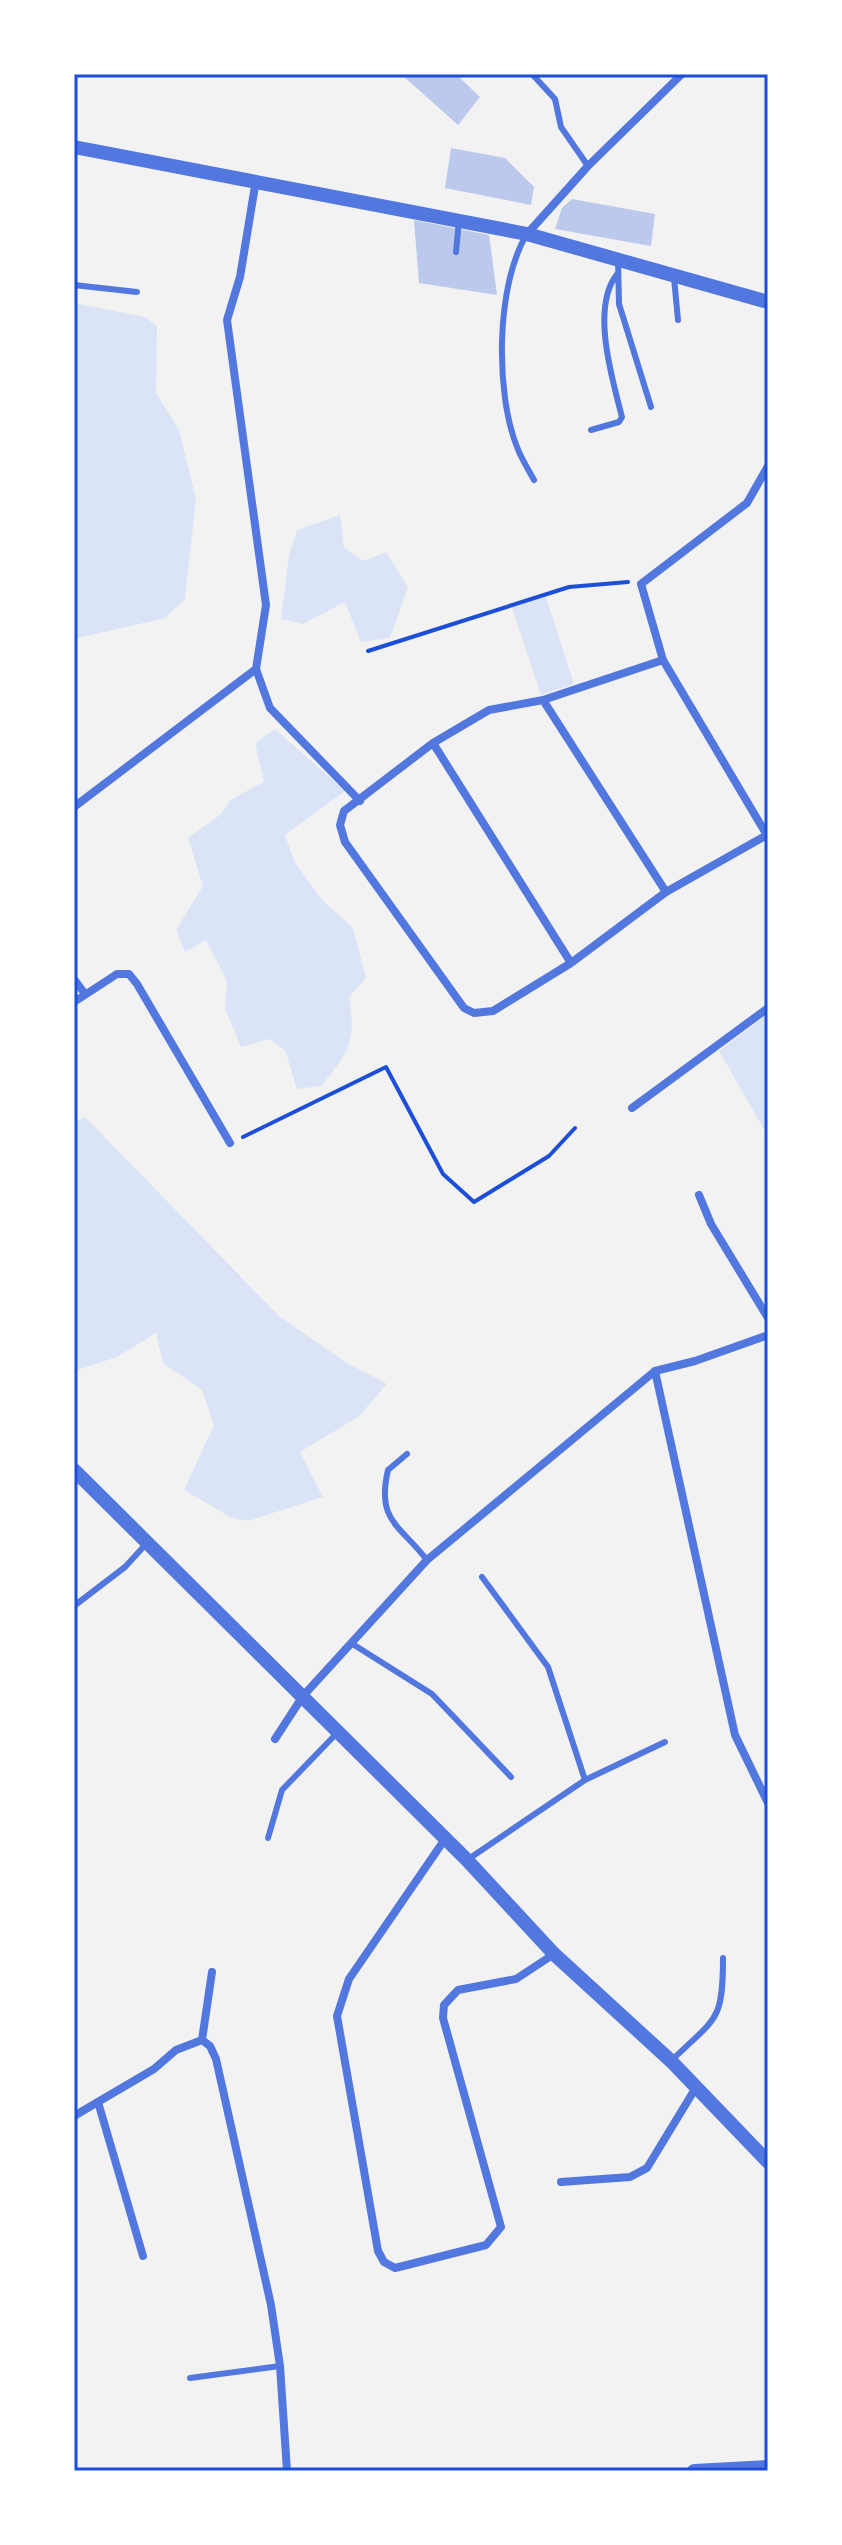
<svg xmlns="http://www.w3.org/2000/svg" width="842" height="2545" viewBox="0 0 842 2545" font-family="'Public Sans',sans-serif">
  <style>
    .green { fill: #dbe4f7 }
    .building { fill: #bdc9ec }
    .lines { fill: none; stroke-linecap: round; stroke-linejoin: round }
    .path { stroke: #1d4ed8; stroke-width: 4 }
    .service { stroke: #5277de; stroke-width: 6 }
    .minor { stroke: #5277de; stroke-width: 8 }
    .tertiary { stroke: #5277de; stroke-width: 14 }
    .neatline { fill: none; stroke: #1d4ed8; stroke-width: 3 }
  </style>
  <rect width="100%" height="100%" fill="#f2f2f2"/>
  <path class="green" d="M74,303L145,317L157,326L156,393L179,430L196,499L185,599L165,618L74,639Z
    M340,515L344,548L364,561L386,552L408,587L390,638L361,642L345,602L303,624L281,619L289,555L297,530Z
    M546,597L574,684L541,695L511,605Z
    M275,729L345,791L285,835L294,861L322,900L353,928L366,978L349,997C357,1042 348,1053 321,1086L297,1089L285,1050L269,1039L241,1047L225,1009L227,981L206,940L185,952L176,930L203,886L188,838L221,814L230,800L264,782L255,743Z
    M768,1014V1130L765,1131L719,1051Z
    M85,1117L279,1316L347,1363L387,1384L358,1417L300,1452L323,1497L248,1521L232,1518L184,1490L214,1425L202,1390L163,1363L156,1333L117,1357L74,1371V1122Z"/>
  <path class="building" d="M401,74H456L480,97L458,125Z
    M451,148L505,158L534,187L531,205L445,188Z
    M572,199L655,214L651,246L555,229L562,208Z
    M414,220L489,235L497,295L419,283Z"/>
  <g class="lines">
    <path class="path" d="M368,651L569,587L628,582
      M243,1137L386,1067L443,1174L474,1202L549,1156L575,1128"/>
    <path class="service" d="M532,74L555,99L561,127L588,166
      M527,234C496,284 495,392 517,447C521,458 528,469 534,480
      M456,252L459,220
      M618,260L619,304L651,407
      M674,278L678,320
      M74,285L137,292
      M591,430L619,422L622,417C612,378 590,306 618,273
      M407,1454L388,1470C376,1521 400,1525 427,1560
      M482,1577L548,1667L585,1780
      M74,1606L125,1567L147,1543
      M351,1643L432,1694L511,1777
      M268,1838L282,1790L337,1733
      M467,1860L585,1780L665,1742
      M671,2061C716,2017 723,2023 723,1958
      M190,2378L280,2366"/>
    <path class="minor" d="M256,180L240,277L227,320L266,605L256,669L270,708L360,801
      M527,234L588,166L682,74
      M768,466L747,503L641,584L663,660L768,837
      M663,660L543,700L489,710L433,743L344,811L340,825L345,842L464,1008L474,1013L493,1011L571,963L666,892L767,835
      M543,700L666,892
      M433,743L571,963
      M74,807L256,669
      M74,979L85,994
      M74,1002L117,974H129L137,984L230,1143
      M632,1108L768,1008
      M699,1195L711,1224L768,1318
      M655,1371L735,1735L768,1803
      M275,1739L303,1696L427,1560L655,1371L695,1361L768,1335
      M445,1839L349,1979L337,2016L378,2251L384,2262L395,2268L486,2245L501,2227L443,2018L444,2005L458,1990L516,1979L554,1954
      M202,2040L210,2046L216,2059L271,2305L280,2366L287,2471
      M202,2040L212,1972
      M98,2102L143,2256
      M74,2116L154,2069L176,2050L202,2040
      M561,2182L630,2177L647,2168L695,2089"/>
    <path class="tertiary" d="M74,147L527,234L768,302
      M74,1470L467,1860L554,1954L671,2061L768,2162
      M694,2471L768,2467"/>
  </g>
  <rect width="842" height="2545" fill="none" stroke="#ffffff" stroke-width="152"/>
  <rect x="76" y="76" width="690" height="2393" class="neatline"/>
</svg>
